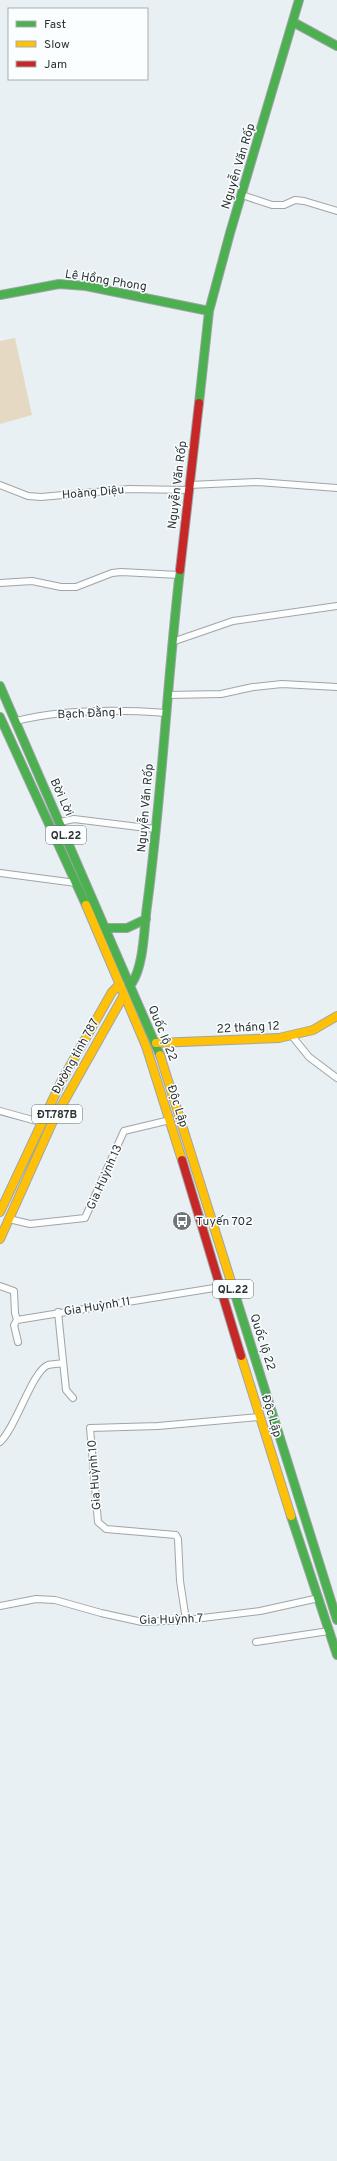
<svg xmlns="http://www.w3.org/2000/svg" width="337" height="2161" viewBox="0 0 337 2161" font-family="Overpass,sans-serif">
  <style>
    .green { fill: #e5d9c4 }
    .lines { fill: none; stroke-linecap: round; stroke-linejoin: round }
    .street-casing { stroke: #9fa5a7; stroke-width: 8 }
    .fast-casing { stroke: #9fa5a7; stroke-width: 10 }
    .slow-casing { stroke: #9fa5a7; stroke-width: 10 }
    .jam-casing { stroke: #9fa5a7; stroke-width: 10 }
    .street { stroke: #fcfdfd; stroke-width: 6 }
    .fast { stroke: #4caf50; stroke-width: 8 }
    .slow { stroke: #ffc107; stroke-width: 8 }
    .jam { stroke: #c62828; stroke-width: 8 }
    .labels { text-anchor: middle; stroke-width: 3; stroke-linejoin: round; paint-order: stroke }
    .shield { fill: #fbfeff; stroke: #6b7072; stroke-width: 1 }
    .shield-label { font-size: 11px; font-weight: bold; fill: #2d3335 }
    .street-label { font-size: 12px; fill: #2d3335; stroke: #fbfeff }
    .poi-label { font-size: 12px; fill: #2d3335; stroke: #fbfeff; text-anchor: start }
  </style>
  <rect width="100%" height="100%" fill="#e8f0f3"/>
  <path class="green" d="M15,338L32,415L0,424V341Z"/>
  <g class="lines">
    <g class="street-casing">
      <path id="street" d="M242,195L272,205H284L295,200L304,201L337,211
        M0,485L28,496L41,497L129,489L188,490
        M189,485L258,482L337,488
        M0,583L32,581L61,587H76L112,573L121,572L179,575
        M172,642L233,621L337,606
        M168,695L221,694L253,687L282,684L337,687
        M16,721C64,709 116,709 166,713
        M60,822L74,819L155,829
        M0,873L76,883
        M292,1036L309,1057L337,1078
        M0,1111L40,1122
        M9,1219L30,1224L85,1218L124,1131L170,1120
        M0,1286L14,1291L15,1313L17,1320
        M58,1312L66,1390L73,1398
        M17,1320L220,1287
        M17,1320L14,1325L18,1342
        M0,1442C16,1428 32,1371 48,1365C52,1364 59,1364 63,1363
        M0,1606L36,1599L55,1600L101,1613L142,1622L186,1620L260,1611L319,1598
        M186,1620L180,1581L178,1539L176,1535L106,1529L98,1522L90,1428L158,1426L259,1417
        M256,1642L329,1631"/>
    </g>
    <g class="fast-casing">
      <path id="fast" d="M293,22L337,46
        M0,295L59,284L86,286L209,311
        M199,403L209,311L230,233L299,0
        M0,686L160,1055
        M0,717L86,905
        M107,928H127L146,919
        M132,983C144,965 144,928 147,906C162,795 167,682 180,570
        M234,1291L337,1620
        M291,1516L337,1655"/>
    </g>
    <g class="slow-casing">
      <path id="slow" d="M86,905L146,1046L182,1160
        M156,1043L279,1038L313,1030L337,1016
        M160,1055L234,1291
        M0,1212L62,1080L112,992L120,984
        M0,1239L53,1121L124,995
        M241,1356L291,1516"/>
    </g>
    <g class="jam-casing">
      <path id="jam" d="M180,570L199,403
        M182,1160L241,1356"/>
    </g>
    <use href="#street" class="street"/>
    <use href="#fast" class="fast"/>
    <use href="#slow" class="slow"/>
    <use href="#jam" class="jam"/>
  </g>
  <defs>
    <g id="bus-disc" transform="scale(1)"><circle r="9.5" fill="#6e7578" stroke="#fbfeff"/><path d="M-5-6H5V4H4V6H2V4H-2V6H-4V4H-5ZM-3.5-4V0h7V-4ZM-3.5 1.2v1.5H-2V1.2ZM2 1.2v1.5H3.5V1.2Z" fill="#fff"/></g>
  </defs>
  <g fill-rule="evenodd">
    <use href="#bus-disc" x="182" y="1221"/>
  </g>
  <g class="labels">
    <g class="shield">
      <rect x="46" y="826" width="40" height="18" rx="3"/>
      <rect x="32" y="1105" width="50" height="18" rx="3"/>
      <rect x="213" y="1280" width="40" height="18" rx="3"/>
    </g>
    <g class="shield-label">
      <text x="66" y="839">QL.22</text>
      <text x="57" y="1118">ĐT.787B</text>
      <text x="233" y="1293">QL.22</text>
    </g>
    <g class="street-label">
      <text transform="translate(238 166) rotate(-73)" y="4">Nguyễn Văn Rốp</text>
      <text transform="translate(106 280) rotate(9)" y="4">Lê Hồng Phong</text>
      <text transform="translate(177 485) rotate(-83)" y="4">Nguyễn Văn Rốp</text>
      <text transform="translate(93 492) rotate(-5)" y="4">Hoàng Diệu</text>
      <text transform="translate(90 713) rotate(-2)" y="4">Bạch Đằng 1</text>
      <text transform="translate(62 797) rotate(66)" y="4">Bời Lời</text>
      <text transform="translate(145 808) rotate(-85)" y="4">Nguyễn Văn Rốp</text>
      <text transform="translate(248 1027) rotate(-3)" y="4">22 tháng 12</text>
      <text transform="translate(163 1033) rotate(68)" y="4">Quốc lộ 22</text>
      <text transform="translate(75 1056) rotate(-61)" y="4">Đường tỉnh 787</text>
      <text transform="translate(178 1106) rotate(72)" y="4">Độc Lập</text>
      <text transform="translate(104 1177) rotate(-66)" y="4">Gia Huỳnh 13</text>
      <text transform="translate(97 1306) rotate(-9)" y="4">Gia Huỳnh 11</text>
      <text transform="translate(263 1342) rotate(72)" y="4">Quốc lộ 22</text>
      <text transform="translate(272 1416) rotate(73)" y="4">Độc Lập</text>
      <text transform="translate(94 1475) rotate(-94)" y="4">Gia Huỳnh 10</text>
      <text transform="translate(171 1619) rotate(-2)" y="4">Gia Huỳnh 7</text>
    </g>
    <g class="poi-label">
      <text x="196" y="1225">Tuyến 702</text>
    </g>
  </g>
  <rect x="8" y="8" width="140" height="72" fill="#fbfeff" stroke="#a9adae"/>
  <rect x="16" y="21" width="20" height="6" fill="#4caf50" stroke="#a9adae"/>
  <text x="44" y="28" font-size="12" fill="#2d3335">Fast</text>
  <rect x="16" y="41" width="20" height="6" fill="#ffc107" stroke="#a9adae"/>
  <text x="44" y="48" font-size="12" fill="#2d3335">Slow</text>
  <rect x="16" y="61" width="20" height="6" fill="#c62828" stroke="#a9adae"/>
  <text x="44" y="68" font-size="12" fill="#2d3335">Jam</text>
</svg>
